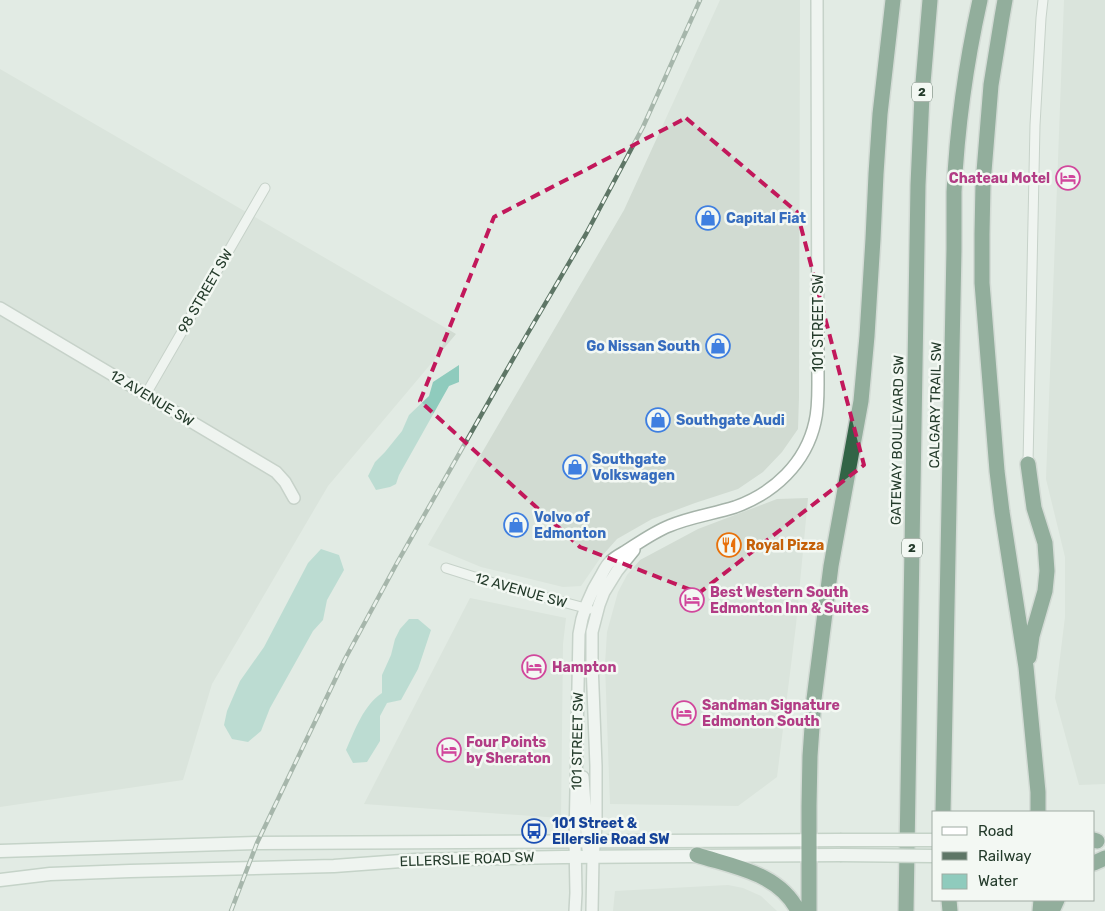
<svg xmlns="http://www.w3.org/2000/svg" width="1105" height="911" viewBox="0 0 1105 911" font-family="Rubik,sans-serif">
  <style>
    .built { fill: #d1dbd2 }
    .water { fill: #8fcbbd }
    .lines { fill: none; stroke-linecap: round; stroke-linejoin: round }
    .minor-casing { stroke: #a5b3a9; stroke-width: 11 }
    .tertiary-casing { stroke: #a5b3a9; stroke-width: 14 }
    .secondary-casing { stroke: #a2b6a7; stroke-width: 15 }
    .motorway-casing { stroke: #c2c8c4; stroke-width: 18 }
    .minor { stroke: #fff; stroke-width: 9 }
    .tertiary { stroke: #fff; stroke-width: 11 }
    .secondary { stroke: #fff; stroke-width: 12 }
    .motorway { stroke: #326446; stroke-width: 15 }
    .rail-casing { stroke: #5e7666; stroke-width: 4.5 }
    .rail { stroke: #f3f8f3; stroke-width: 2.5; stroke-dasharray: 8; stroke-linecap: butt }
    .secondary-bridge-casing { stroke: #a2b6a7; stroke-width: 15; stroke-linecap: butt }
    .secondary-bridge { stroke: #fff; stroke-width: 12 }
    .marked { fill: none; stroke: #c2185b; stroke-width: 4; stroke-dasharray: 10 6; stroke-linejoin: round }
    .labels { text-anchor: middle; stroke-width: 5; stroke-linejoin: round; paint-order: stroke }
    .shield { fill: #f3f8f3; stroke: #627467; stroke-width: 1 }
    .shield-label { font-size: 12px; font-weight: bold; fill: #243b2b }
    .hotel-label { font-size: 14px; font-weight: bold; fill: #b23c85; stroke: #f3f8f3; text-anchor: start }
    .shop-label { font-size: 14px; font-weight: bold; fill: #366cbe; stroke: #f3f8f3; text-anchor: start }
    .street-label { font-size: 14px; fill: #243b2b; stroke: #f3f8f3 }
    .food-label { font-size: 14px; font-weight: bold; fill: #c56008; stroke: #f3f8f3; text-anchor: start }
    .transit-label { font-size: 14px; font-weight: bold; fill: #164399; stroke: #f3f8f3; text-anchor: start }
  </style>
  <rect width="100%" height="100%" fill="#e2ebe4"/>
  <path class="built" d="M720,0H800L799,397L798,429L782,452L763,472L738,489L695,503L652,519L617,539L601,557L581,586L563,587L481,567L428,545L624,210Z
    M1064,0H1105V784L1079,785L1055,698L1065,617V557L1046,479Z
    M0,69L456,334L328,486L212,684L183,780L0,807Z
    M808,498L796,625L777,777L738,806L610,804L605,665L607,632L618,592L627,575L640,560L698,529L777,499Z
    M470,598L566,618L563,644L561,818L364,804Z
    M728,885L743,888L761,896L777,911H613L615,891Z"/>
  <path class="water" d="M459,365V382L449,386L399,475L396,484L390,487L376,490L368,476L375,462L385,452L402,431L409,415L429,396L433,382Z
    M321,549L339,555L344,570L327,600L323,620L313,631L270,708L261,731L248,742L232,739L224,725L227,711L240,681L264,647L308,563Z
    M409,619H418L431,630L418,669L401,700L387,703L380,716V741L367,762L353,763L346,750C355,730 363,706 382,693V675L391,655L395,639L400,629Z"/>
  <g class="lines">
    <g class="minor-casing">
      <path id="minor" d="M146,394L265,188
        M1028,464L1035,125L1041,18L1043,0
        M446,568L506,587L589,609"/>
    </g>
    <g class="tertiary-casing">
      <path id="tertiary" d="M0,308L276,472L285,482L294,498
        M583,777L588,849
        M575,911L576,893L575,842L579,634C582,612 590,593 602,574C604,570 607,564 611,561C615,557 621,554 626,551C640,542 654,532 669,526C690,517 713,514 735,507C774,493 806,463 815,422C818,410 818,397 818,384L817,0
        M592,911L593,857L596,827V766L592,663V632L599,605L604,592L617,571L634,550"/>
    </g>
    <g class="secondary-casing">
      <path id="secondary" d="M0,851L257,843L840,840
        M0,880L50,874L130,871L334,866L415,860L563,857L840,855"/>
    </g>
    <g class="motorway-casing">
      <path id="motorway" d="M1005,0L1002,17L991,85L983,184L982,234V283L997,471L1002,512L1026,667L1038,792V812
        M1028,464L1034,508L1045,543L1047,571L1045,591L1032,636L1029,657
        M943,812L954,249C954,230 954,211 954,192C957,128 966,63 980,0
        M1094,840L1097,841
        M697,855C734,867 779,873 798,911
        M1094,863L1105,858
        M949,900L950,911
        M809,911V806L810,756L814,699L831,566L861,401L867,336L873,239L876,174L880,114L893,0
        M906,911L918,185L922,95L930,0
        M1040,911L1041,900
        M1052,911L1057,900"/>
    </g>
    <use href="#minor" class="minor"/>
    <use href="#tertiary" class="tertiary"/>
    <use href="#secondary" class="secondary"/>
    <use href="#motorway" class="motorway"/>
    <g class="rail-casing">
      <path id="rail" d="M231,911L257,843L345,659L397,563L525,338L586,234L643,127L700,0"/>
    </g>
    <use href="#rail" class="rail"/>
    <g class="secondary-bridge-casing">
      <path id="secondary-bridge" d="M840,840H934
        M840,855L934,856"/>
    </g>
    <use href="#secondary-bridge" class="secondary-bridge"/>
  </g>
  <path d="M0 0H1105V911H0ZM686,118L797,212L864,465L699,593L580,547L420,401L494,217Z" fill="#e2ebe4" fill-opacity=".55" fill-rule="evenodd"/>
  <path class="marked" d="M686,118L797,212L864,465L699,593L580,547L420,401L494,217Z"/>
  <defs>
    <g id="hotel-ring" transform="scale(1.25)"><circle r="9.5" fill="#f3f8f3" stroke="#d1479c" stroke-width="1.5"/><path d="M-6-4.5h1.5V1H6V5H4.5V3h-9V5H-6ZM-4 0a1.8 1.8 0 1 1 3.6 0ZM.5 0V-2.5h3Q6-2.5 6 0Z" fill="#d1479c"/></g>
    <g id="shop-ring" transform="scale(1.25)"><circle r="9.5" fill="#f3f8f3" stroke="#3f7fe0" stroke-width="1.5"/><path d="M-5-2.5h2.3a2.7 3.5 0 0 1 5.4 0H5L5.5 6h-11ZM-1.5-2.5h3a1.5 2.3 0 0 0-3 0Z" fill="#3f7fe0"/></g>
    <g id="restaurant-ring" transform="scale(1.25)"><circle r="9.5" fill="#f3f8f3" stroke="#e8710a" stroke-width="1.5"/><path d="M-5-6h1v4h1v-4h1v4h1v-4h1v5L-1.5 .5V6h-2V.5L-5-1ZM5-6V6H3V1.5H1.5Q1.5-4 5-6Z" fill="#e8710a"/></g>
    <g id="bus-ring" transform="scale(1.25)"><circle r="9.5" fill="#f3f8f3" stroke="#1a4fb4" stroke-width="1.5"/><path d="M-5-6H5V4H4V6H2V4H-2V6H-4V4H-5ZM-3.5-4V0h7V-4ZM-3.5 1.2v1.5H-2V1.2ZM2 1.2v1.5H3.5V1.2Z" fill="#1a4fb4"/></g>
  </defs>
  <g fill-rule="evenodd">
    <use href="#hotel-ring" x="1068" y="178"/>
    <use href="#shop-ring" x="708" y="218"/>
    <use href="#shop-ring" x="718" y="346"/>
    <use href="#shop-ring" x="658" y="420"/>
    <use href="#shop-ring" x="575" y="467"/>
    <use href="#shop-ring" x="516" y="525"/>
    <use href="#restaurant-ring" x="729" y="545"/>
    <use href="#hotel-ring" x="692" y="600"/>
    <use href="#hotel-ring" x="534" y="667"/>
    <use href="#hotel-ring" x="684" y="713"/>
    <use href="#hotel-ring" x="449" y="750"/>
    <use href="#bus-ring" x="534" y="831"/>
  </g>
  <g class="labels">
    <g class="shield">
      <rect x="912" y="82.5" width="20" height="19" rx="4"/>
      <rect x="902" y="538.5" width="20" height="19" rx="4"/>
    </g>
    <g class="shield-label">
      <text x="922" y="96">2</text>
      <text x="912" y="552">2</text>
    </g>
    <g class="hotel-label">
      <text x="1050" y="183" text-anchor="end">Chateau Motel</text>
      <text x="710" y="597">Best Western South<tspan x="710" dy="16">Edmonton Inn &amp; Suites</tspan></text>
      <text x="552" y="672">Hampton</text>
      <text x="702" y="710">Sandman Signature<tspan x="702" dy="16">Edmonton South</tspan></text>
      <text x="466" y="747">Four Points<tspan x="466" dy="16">by Sheraton</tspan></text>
    </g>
    <g class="shop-label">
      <text x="726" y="223">Capital Fiat</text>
      <text x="700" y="351" text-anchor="end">Go Nissan South</text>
      <text x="676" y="425">Southgate Audi</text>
      <text x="592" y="464">Southgate<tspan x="592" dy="16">Volkswagen</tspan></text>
      <text x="534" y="522">Volvo of<tspan x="534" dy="16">Edmonton</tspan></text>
    </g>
    <g class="street-label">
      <text transform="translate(205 291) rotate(-60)" y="5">98 STREET SW</text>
      <text transform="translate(818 323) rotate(-90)" y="5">101 STREET SW</text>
      <text transform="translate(152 398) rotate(31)" y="5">12 AVENUE SW</text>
      <text transform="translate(935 405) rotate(-89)" y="5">CALGARY TRAIL SW</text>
      <text transform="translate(897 440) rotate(-89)" y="5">GATEWAY BOULEVARD SW</text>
      <text transform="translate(521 590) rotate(16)" y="5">12 AVENUE SW</text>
      <text transform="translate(577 741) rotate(-89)" y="5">101 STREET SW</text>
      <text transform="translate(467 859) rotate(-2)" y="5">ELLERSLIE ROAD SW</text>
    </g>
    <g class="food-label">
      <text x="746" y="550">Royal Pizza</text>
    </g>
    <g class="transit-label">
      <text x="552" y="828">101 Street &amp;<tspan x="552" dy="16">Ellerslie Road SW</tspan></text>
    </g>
  </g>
  <rect x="932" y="811" width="162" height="90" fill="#f3f8f3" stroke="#a0aca3"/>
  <rect x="942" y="827" width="25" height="8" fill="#ffffff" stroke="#a0aca3"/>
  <text x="978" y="836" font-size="15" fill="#243b2b">Road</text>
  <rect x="942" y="852" width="25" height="8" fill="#5e7666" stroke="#a0aca3"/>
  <text x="978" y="861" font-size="15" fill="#243b2b">Railway</text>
  <rect x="942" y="874" width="25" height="15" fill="#8fcbbd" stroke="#a0aca3"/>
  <text x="978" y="886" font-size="15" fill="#243b2b">Water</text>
</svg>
